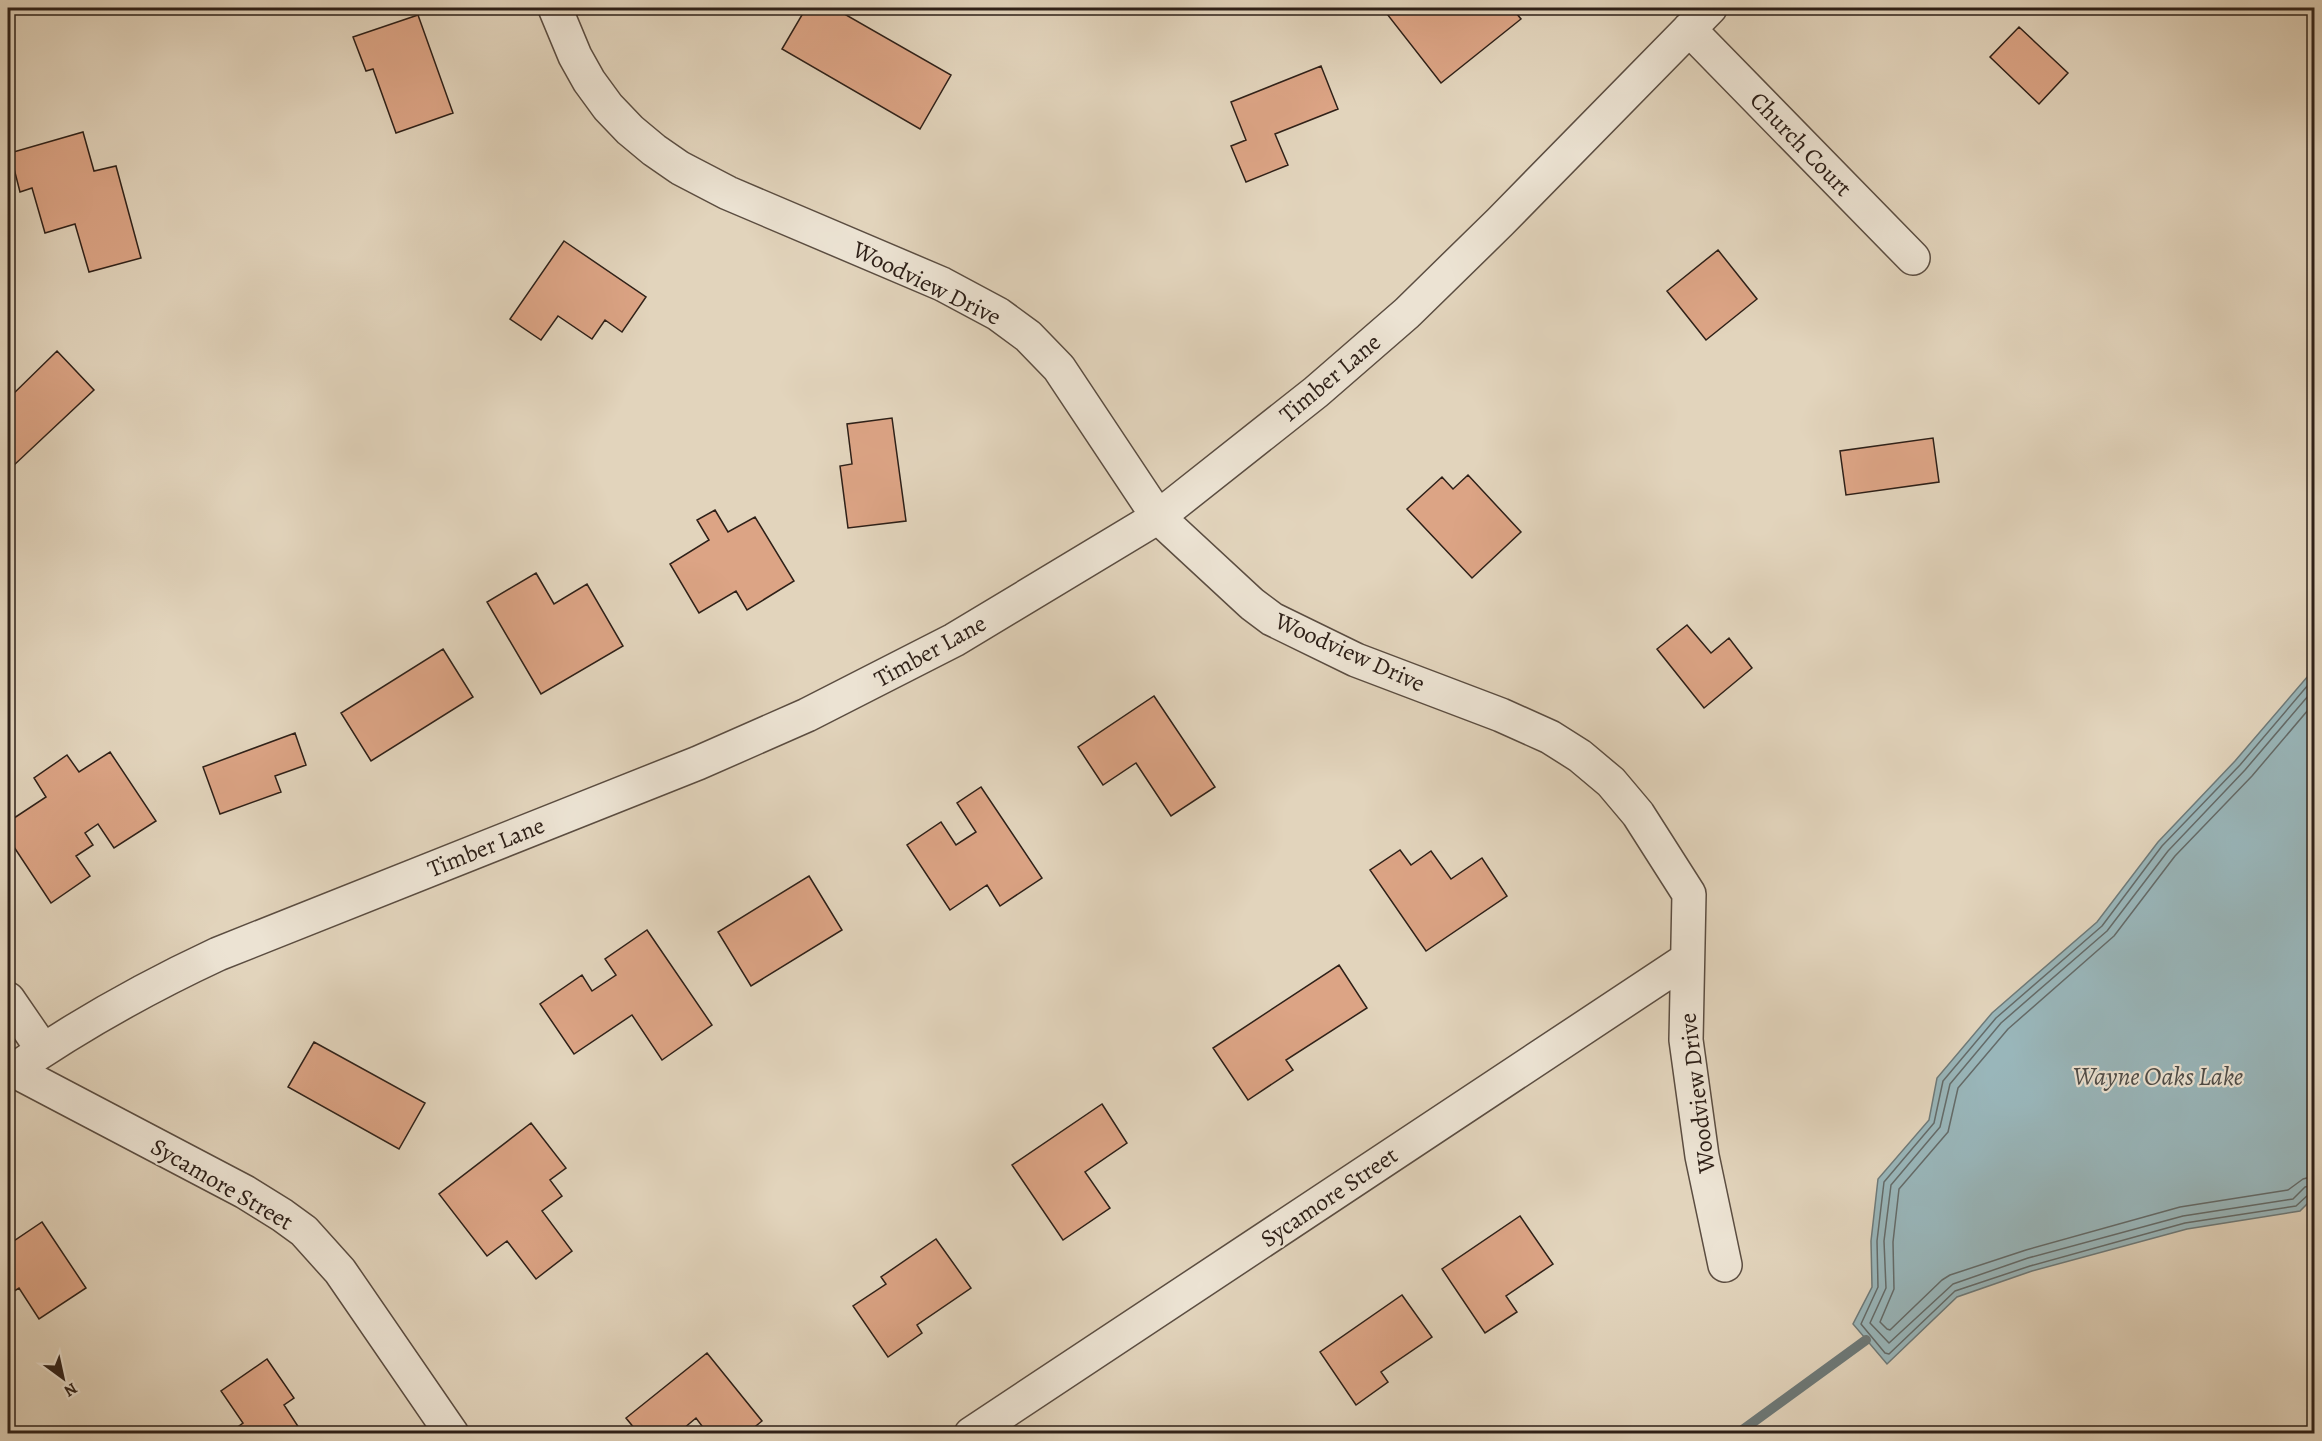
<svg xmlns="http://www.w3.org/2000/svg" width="2322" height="1441" viewBox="0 0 2322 1441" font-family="Alegreya,serif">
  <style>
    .water { fill: #99b6ba; stroke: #6e7a79; stroke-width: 1.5 }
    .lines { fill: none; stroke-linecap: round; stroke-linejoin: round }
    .shore { stroke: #646b69; stroke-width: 1.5 }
    .stream { stroke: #6e7a79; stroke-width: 10 }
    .building { fill: #dca485; stroke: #2e2018; stroke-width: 1.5 }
    .street-casing { stroke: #5b4d41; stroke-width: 36 }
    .street { stroke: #ece3d3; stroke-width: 33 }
    .labels { text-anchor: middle; stroke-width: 4.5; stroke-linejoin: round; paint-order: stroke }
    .street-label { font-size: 24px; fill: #2e2018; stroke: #ece3d3 }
    .water-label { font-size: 26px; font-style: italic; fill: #4e4d49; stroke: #ece3d3 }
  </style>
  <rect width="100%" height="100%" fill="#e2d4bc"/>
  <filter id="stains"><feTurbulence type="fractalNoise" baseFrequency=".00333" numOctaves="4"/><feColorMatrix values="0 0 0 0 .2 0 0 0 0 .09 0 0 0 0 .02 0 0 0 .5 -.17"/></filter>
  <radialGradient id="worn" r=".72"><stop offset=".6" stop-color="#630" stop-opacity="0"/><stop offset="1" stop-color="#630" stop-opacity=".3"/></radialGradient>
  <path class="water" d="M2314,669V1197L2300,1211L2187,1229L2032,1271L1957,1297L1887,1364L1853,1324L1872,1287L1871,1241L1878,1179L1929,1120L1937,1078L1992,1013L2097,922L2158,842L2235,761Z"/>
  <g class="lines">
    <path class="shore" d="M2314,678L2240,765L2162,846L2102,926L1996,1018L1943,1081L1934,1123L1884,1182L1877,1241L1878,1287L1861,1324L1885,1353L1889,1354L1955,1291L2030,1266L2185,1223L2296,1206L2309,1194L2314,1193
      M2314,689L2245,770L2168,851L2107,931L2001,1023L1950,1084L1940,1127L1891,1185L1884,1241L1886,1288L1870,1323L1889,1343L1953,1284L2028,1258L2183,1216L2293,1199L2305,1187L2314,1185
      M2314,703L2252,776L2175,856L2114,936L2008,1029L1958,1088L1948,1132L1899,1189L1893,1242L1894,1289L1880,1322L1887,1329L1890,1330L1942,1280L1950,1275L2026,1250L2180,1207L2288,1190L2303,1179L2314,1176"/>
    <path class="stream" d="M1737,1434L1866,1340"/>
  </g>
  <path class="building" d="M806,8H834L951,75L920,129L782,49Z
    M1395,8H1512L1521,19L1441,83L1387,14Z
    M418,15L453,113L396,133L373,69L366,71L353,37Z
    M2019,27L2068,73L2039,104L1990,57Z
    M1321,66L1338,109L1275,134L1288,165L1246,182L1231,146L1246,140L1231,102Z
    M83,132L94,171L116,166L141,258L89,272L75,224L45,233L32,188L20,192L10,153Z
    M564,241L646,297L622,332L605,320L592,339L558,316L541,340L510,319Z
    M1718,250L1757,299L1706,340L1667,291Z
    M57,351L94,390L12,467L8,462V399Z
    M892,418L906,521L848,528L840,466L852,464L847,424Z
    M1933,438L1939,482L1846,495L1840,451Z
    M1468,475L1521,532L1472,578L1407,509L1442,477L1453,489Z
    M715,510L728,532L755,517L794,581L747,610L736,591L699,613L670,564L709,540L697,520Z
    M536,573L554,604L587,584L623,646L541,694L487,602Z
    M1687,625L1711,653L1729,638L1752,668L1704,708L1657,649Z
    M443,649L473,697L371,761L341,713Z
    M1154,696L1215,787L1171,816L1136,763L1103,785L1078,747Z
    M295,733L306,765L275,776L281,792L220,814L203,767Z
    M110,752L156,821L114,848L98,824L85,833L93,845L76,856L90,876L51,903L8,838V822L46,797L34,778L67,755L79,772Z
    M981,787L1042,878L1000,906L987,885L950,910L907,845L941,822L956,845L976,832L957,803Z
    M1400,850L1411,865L1431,851L1451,879L1482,858L1507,896L1426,951L1370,870Z
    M809,876L842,930L751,986L718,932Z
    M647,930L712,1025L662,1060L632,1015L574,1054L540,1004L582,975L592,991L616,975L605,959Z
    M1339,965L1367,1008L1286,1060L1293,1070L1248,1100L1213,1048Z
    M314,1042L425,1103L399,1149L288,1087Z
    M1102,1104L1127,1143L1085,1172L1110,1208L1063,1240L1012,1165Z
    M531,1123L566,1168L550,1180L562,1196L542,1211L572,1251L536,1279L507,1241L487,1256L439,1194Z
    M1520,1216L1553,1264L1506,1296L1517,1312L1485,1333L1442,1269Z
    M42,1222L86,1288L39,1319L19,1288L8,1295V1245Z
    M936,1239L971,1288L917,1325L922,1333L888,1357L853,1306L886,1284L881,1277Z
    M1402,1295L1432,1337L1381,1372L1388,1382L1356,1405L1320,1352Z
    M707,1353L762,1421L746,1434H708L696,1418L677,1434H639L626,1418Z
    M267,1359L294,1398L284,1405L303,1434H228L243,1423L221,1391Z"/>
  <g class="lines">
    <g class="street-casing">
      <path id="street" d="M555,8L575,56L589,81L608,107L630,130L654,150L680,168L728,193L942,284L998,314L1028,336L1059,368L1158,517L1252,604L1272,619L1356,660L1501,715L1550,737L1580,756L1611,782L1638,814L1689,894L1686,1040L1702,1156L1725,1265
        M1689,29L1913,258
        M8,999L43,1050
        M13,1070L245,1192L282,1215L304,1231L340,1271L452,1434
        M8,1074C74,1028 145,988 218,954L698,763L807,715L954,640L1158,517L1316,392L1407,313L1500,222L1710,8
        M971,1434L1686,960"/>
    </g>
    <use href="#street" class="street"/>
  </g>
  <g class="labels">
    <g class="street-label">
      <text transform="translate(1801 144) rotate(46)" y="8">Church Court</text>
      <text transform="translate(927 283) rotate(26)" y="8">Woodview Drive</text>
      <text transform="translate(1330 378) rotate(-40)" y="8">Timber Lane</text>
      <text transform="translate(930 651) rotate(-29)" y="8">Timber Lane</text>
      <text transform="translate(1350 652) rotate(24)" y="8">Woodview Drive</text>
      <text transform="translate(486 847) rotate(-22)" y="8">Timber Lane</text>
      <text transform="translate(1697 1093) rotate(-97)" y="8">Woodview Drive</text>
      <text transform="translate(222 1184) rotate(30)" y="8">Sycamore Street</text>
      <text transform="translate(1329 1197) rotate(-34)" y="8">Sycamore Street</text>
    </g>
    <g class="water-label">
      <text x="2158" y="1085">Wayne Oaks Lake</text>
    </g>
  </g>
  <rect width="2322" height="1441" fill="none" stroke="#e2d4bc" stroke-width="30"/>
  <rect x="9" y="9" width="2304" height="1423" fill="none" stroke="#2e2018" stroke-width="3"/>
  <rect x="15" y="15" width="2292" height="1411" fill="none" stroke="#2e2018" stroke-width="1.5"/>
  <g transform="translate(63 1378) rotate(147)" stroke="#ece3d3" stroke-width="4.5" paint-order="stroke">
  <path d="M0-4.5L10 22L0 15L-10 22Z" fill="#2e2018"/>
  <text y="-9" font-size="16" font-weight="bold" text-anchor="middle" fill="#2e2018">N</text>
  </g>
  <rect width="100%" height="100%" filter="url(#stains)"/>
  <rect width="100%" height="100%" fill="url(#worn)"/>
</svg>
